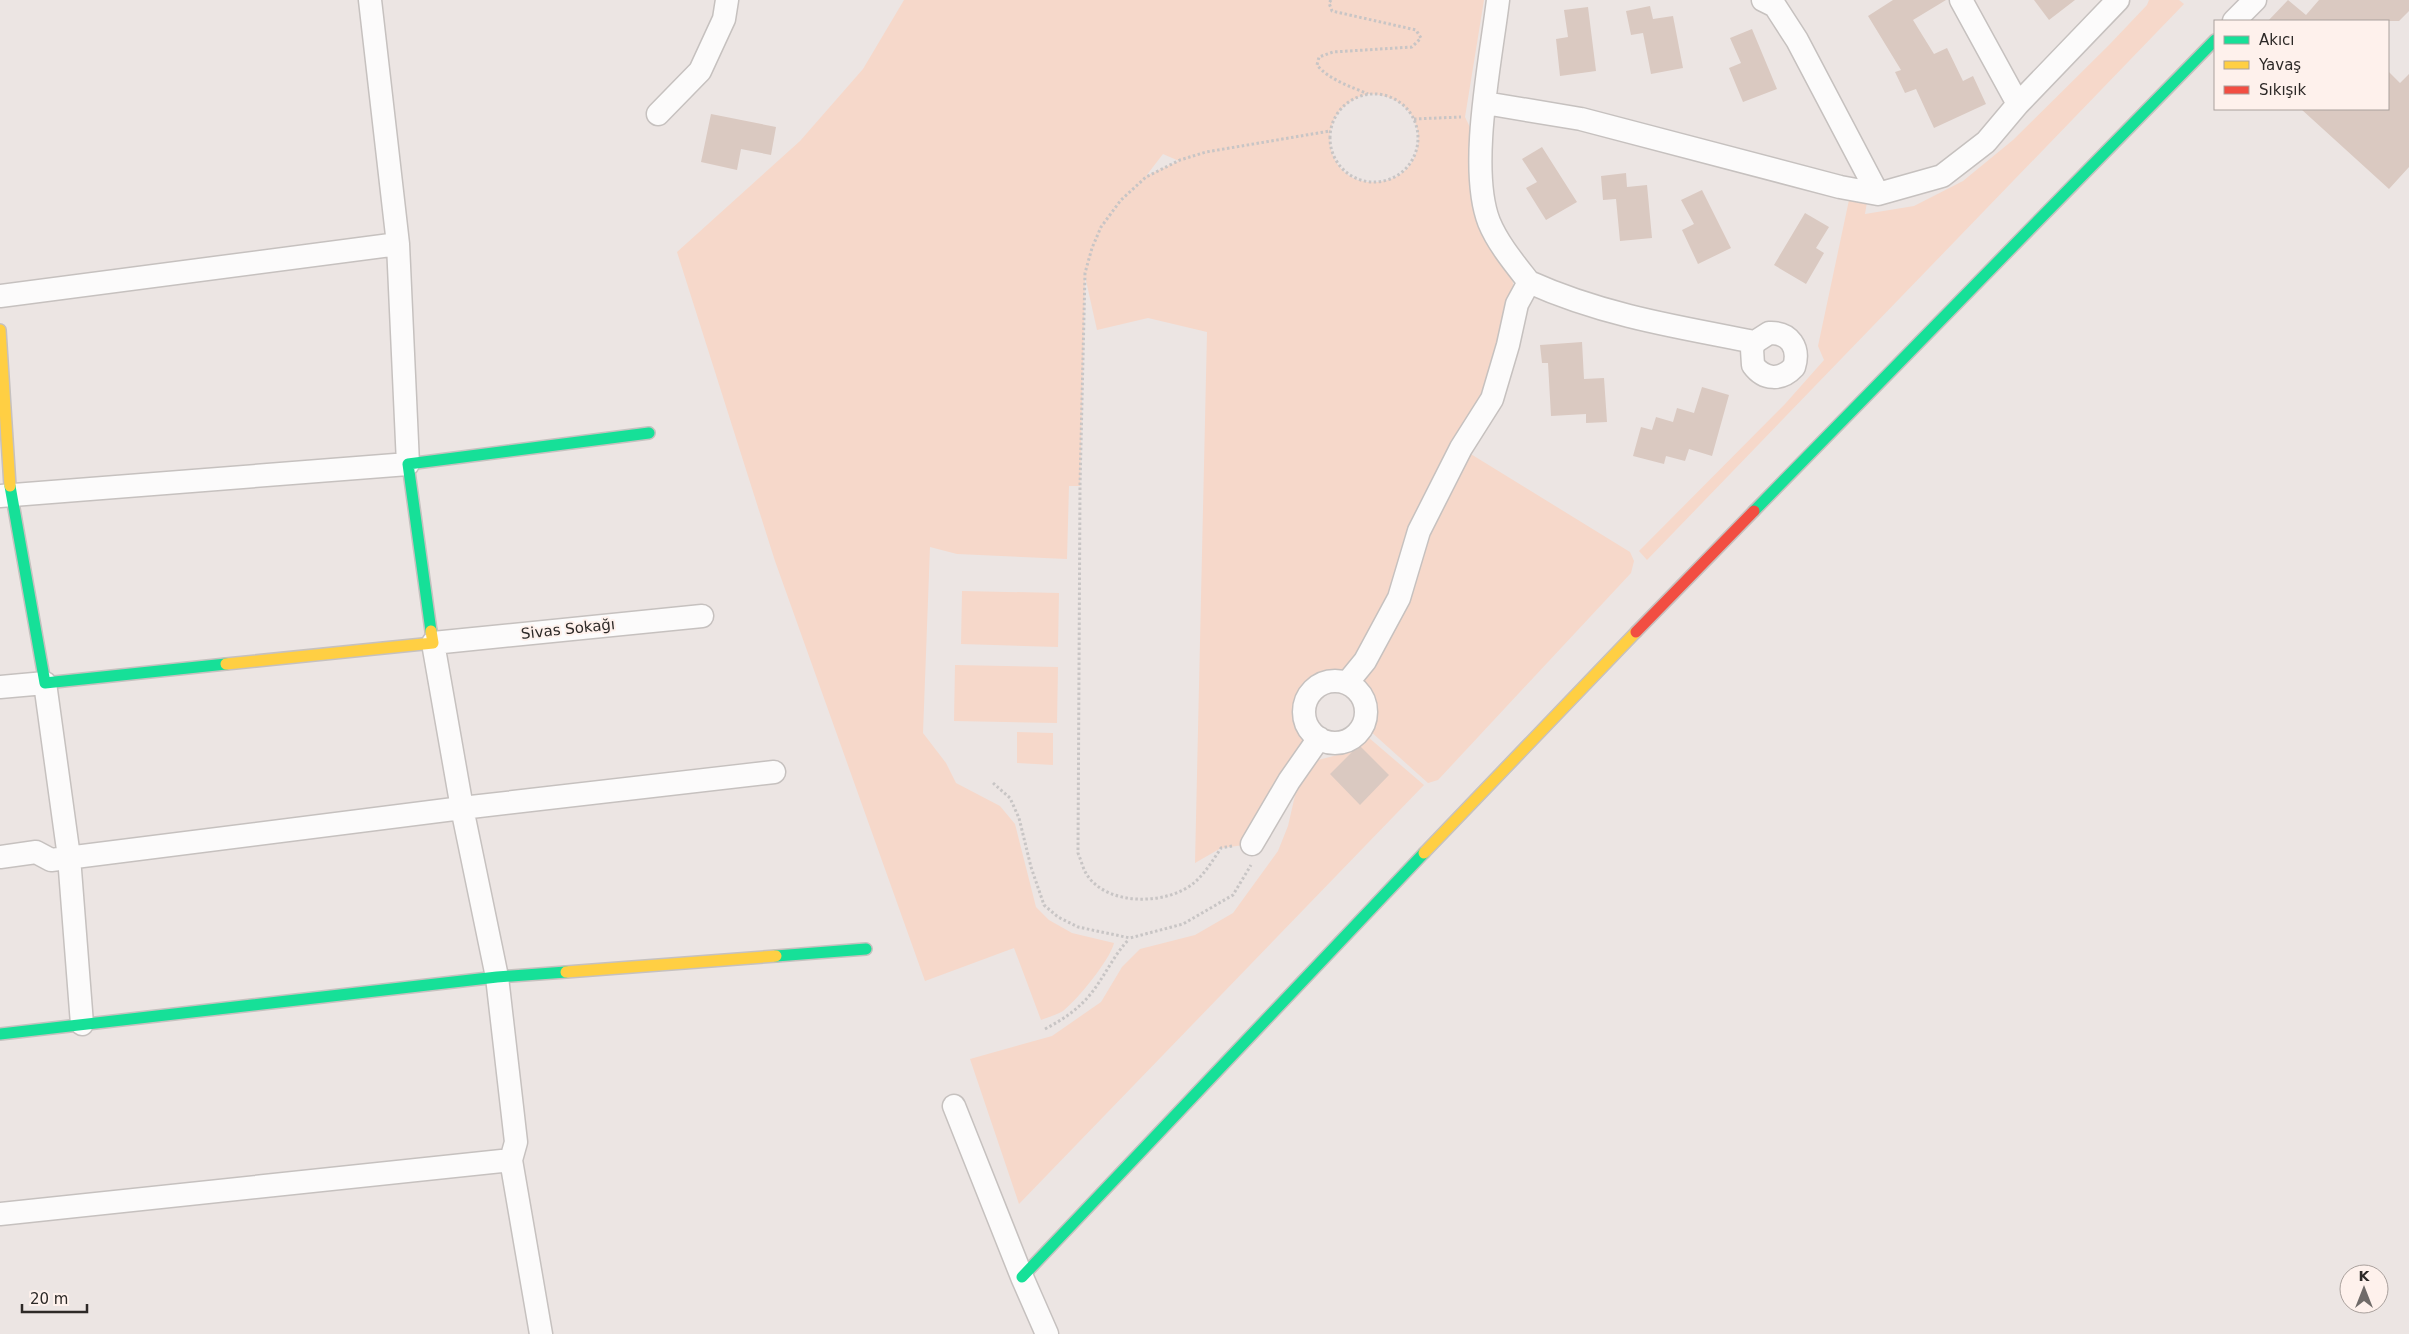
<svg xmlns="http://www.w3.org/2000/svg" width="2409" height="1334" viewBox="0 0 2409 1334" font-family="'DejaVu Sans',sans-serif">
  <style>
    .green { fill: #f6d8ca; fill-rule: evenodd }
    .building { fill: #dac9c1 }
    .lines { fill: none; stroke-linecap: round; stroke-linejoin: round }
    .street-casing { stroke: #c6c1bf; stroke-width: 25 }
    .fast-casing { stroke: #c6c1bf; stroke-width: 14 }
    .slow-casing { stroke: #c6c1bf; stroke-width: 14 }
    .jam-casing { stroke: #c6c1bf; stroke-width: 14 }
    .path { stroke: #c8c5c5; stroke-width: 3; stroke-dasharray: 2.5 2.5; stroke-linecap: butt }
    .street { stroke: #fcfbfb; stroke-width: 22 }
    .fast { stroke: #16e098; stroke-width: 11 }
    .slow { stroke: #ffcf43; stroke-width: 11 }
    .jam { stroke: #f24e42; stroke-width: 11 }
    .labels { text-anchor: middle; stroke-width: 4; stroke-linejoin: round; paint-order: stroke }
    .street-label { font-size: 15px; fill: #2d2927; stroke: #fef1ec }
  </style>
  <rect width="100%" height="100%" fill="#ece5e3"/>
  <path class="green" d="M904,0H1484L1465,117L1481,150L1507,253L1517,304L1508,345L1461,448L1630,552L1634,561L1631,573L1438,780L1428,783L1369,730C1372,718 1373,708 1370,696C1367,689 1362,685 1361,677C1350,679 1336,679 1326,683C1304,690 1301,714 1311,732L1252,844L1221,848L1195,863L1207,332L1148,318L1097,330L1085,276L1080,486H1069L1067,559L957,554L930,547L923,733L946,763L956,783L1000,806L1015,824L1036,907L1049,920L1072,933L1114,943C1110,960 1077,1000 1063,1011C1057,1015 1048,1017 1041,1020L1014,948L925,981L775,561L677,252L800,141L863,69ZM1368,94C1432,94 1435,176 1378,182C1324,188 1308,109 1368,94ZM1163,154L1179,161L1146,176Z
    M2149,0H2179L2184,4L1647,560L1639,551L1785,404L1824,360L1818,346L1849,200L1867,202L1865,214L1914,206L1963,181L2013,140L2109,45L2147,5Z
    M962,591L1059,593L1058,647L961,644Z
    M955,665L1058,667L1057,723L954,721Z
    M1017,732L1053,733V765L1017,763Z
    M1368,737L1424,785L1019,1204L970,1059L1052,1036L1101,1002L1122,967L1140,949L1195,935L1233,913L1278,851L1288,826L1296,791L1318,760L1353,751Z"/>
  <path class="building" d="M1893,0H1946L1913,20L1934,54L1947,48L1963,81L1973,76L1986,104L1934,128L1916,89L1905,93L1895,72L1901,70L1868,16Z
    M2034,0H2075L2049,20Z
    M2288,0L2306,15L2319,0H2409V11L2399,21H2268Z
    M1650,6L1653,19L1673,16L1683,68L1651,74L1643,33L1631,35L1626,11Z
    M1588,7L1596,71L1560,76L1556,39L1568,37L1564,10Z
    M1752,29L1777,89L1743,102L1729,68L1741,63L1730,38Z
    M2388,71L2400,83L2409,74V167L2389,189L2301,109H2388Z
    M711,114L776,127L771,155L741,149L737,170L701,162Z
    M1542,147L1577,202L1546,220L1526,188L1537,182L1522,159Z
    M1626,173L1627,187L1647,185L1652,238L1620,241L1616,199L1603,200L1601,176Z
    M1702,190L1731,248L1698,264L1682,230L1694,224L1681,200Z
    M1805,213L1829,227L1816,248L1824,253L1806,284L1774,265Z
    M1582,342L1584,379L1604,378L1607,422L1586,423V414L1551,416L1548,363H1542L1540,345Z
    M1702,387L1729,395L1712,456L1689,449L1685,461L1666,456L1664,464L1633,456L1641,427L1652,430L1656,417L1673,422L1677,408L1694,413Z
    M1359,745L1389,775L1360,805L1330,774Z"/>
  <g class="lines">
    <g class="street-casing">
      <path id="street" d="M370,0L398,244
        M1763,0L1775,6L1797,40L1878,194L1942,176L1986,142L2018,104
        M1961,0L2018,104L2118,0
        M2234,21L2255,0
        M1485,103L1581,119L1840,187L1878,194
        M658,114L700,71L724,19L727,0
        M1529,282C1602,315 1677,327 1755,342L1752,349L1753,365C1764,380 1781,381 1794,367C1800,348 1790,332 1769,333L1755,342
        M0,296L398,244L408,464L0,496
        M702,616L433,643L462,808L774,772
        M1304 712a31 31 0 1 1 62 0a31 31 0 1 1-62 0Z
        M1347,683L1365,661L1399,598L1419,531L1461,448L1492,399L1508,345L1517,304L1529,282C1515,264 1498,244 1489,222C1468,168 1491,59 1498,0
        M0,687L45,683L69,857L82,1024
        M1252,844L1289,781L1319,738
        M0,857L36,852L51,860L462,808L497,977L516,1142L511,1160L541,1334
        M954,1106L1022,1277L1047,1334
        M0,1214L511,1160"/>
    </g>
    <g class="fast-casing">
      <path id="fast" d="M10,486L45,683L226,664
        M1754,511L2215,40
        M431,631L408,464L649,433
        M776,956L866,949
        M0,1034L497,977L566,972
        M1022,1277L1424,853"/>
    </g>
    <g class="slow-casing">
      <path id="slow" d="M0,330L10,486
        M226,664L433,643L431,631
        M1424,853L1636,632
        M566,972L776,956"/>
    </g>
    <g class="jam-casing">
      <path id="jam" d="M1636,632L1754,511"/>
    </g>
    <path class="path" d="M1331,0L1329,3L1332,11L1416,30L1421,38L1412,47L1333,52L1319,57L1317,65C1329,80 1352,87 1368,94
      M1330 138a44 44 0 1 1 88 0a44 44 0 1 1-88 0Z
      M1414,119L1461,117
      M993,783L1010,798L1019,818L1031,867L1044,905L1058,917L1078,927L1130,938L1183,924L1233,895L1251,865
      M1232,846L1221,848C1213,860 1206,872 1195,882C1169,905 1108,907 1087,875C1083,869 1081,860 1078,853L1080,486L1085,273L1092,248L1101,227L1121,200L1146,177L1180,160L1206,152L1330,131
      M1045,1029C1062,1020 1076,1011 1089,996C1104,978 1113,956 1129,939"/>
    <use href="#street" class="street"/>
    <use href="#fast" class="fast"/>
    <use href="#slow" class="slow"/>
    <use href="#jam" class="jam"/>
  </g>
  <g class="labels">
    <g class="street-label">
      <text transform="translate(568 629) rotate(-6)" y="5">Sivas Sokağı</text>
    </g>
  </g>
  <rect x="2214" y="20" width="175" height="90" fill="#fef1ec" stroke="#aaa19d"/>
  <rect x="2224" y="36" width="25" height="8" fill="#16e098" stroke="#aaa19d"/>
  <text x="2259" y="45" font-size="15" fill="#2d2927">Akıcı</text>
  <rect x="2224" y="61" width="25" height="8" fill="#ffcf43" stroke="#aaa19d"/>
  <text x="2259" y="70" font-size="15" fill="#2d2927">Yavaş</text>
  <rect x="2224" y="86" width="25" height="8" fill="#f24e42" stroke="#aaa19d"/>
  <text x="2259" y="95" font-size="15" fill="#2d2927">Sıkışık</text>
  <g transform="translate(2364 1289)"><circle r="24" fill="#fef1ec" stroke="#aaa19d"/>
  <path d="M0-4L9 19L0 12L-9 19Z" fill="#706b69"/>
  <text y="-8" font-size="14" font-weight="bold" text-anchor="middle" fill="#2d2927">K</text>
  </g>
  <path d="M22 1304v8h65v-8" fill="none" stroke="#2d2927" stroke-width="2.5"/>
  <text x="30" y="1304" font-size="15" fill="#2d2927" stroke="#fef1ec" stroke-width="4" paint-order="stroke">20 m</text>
</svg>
